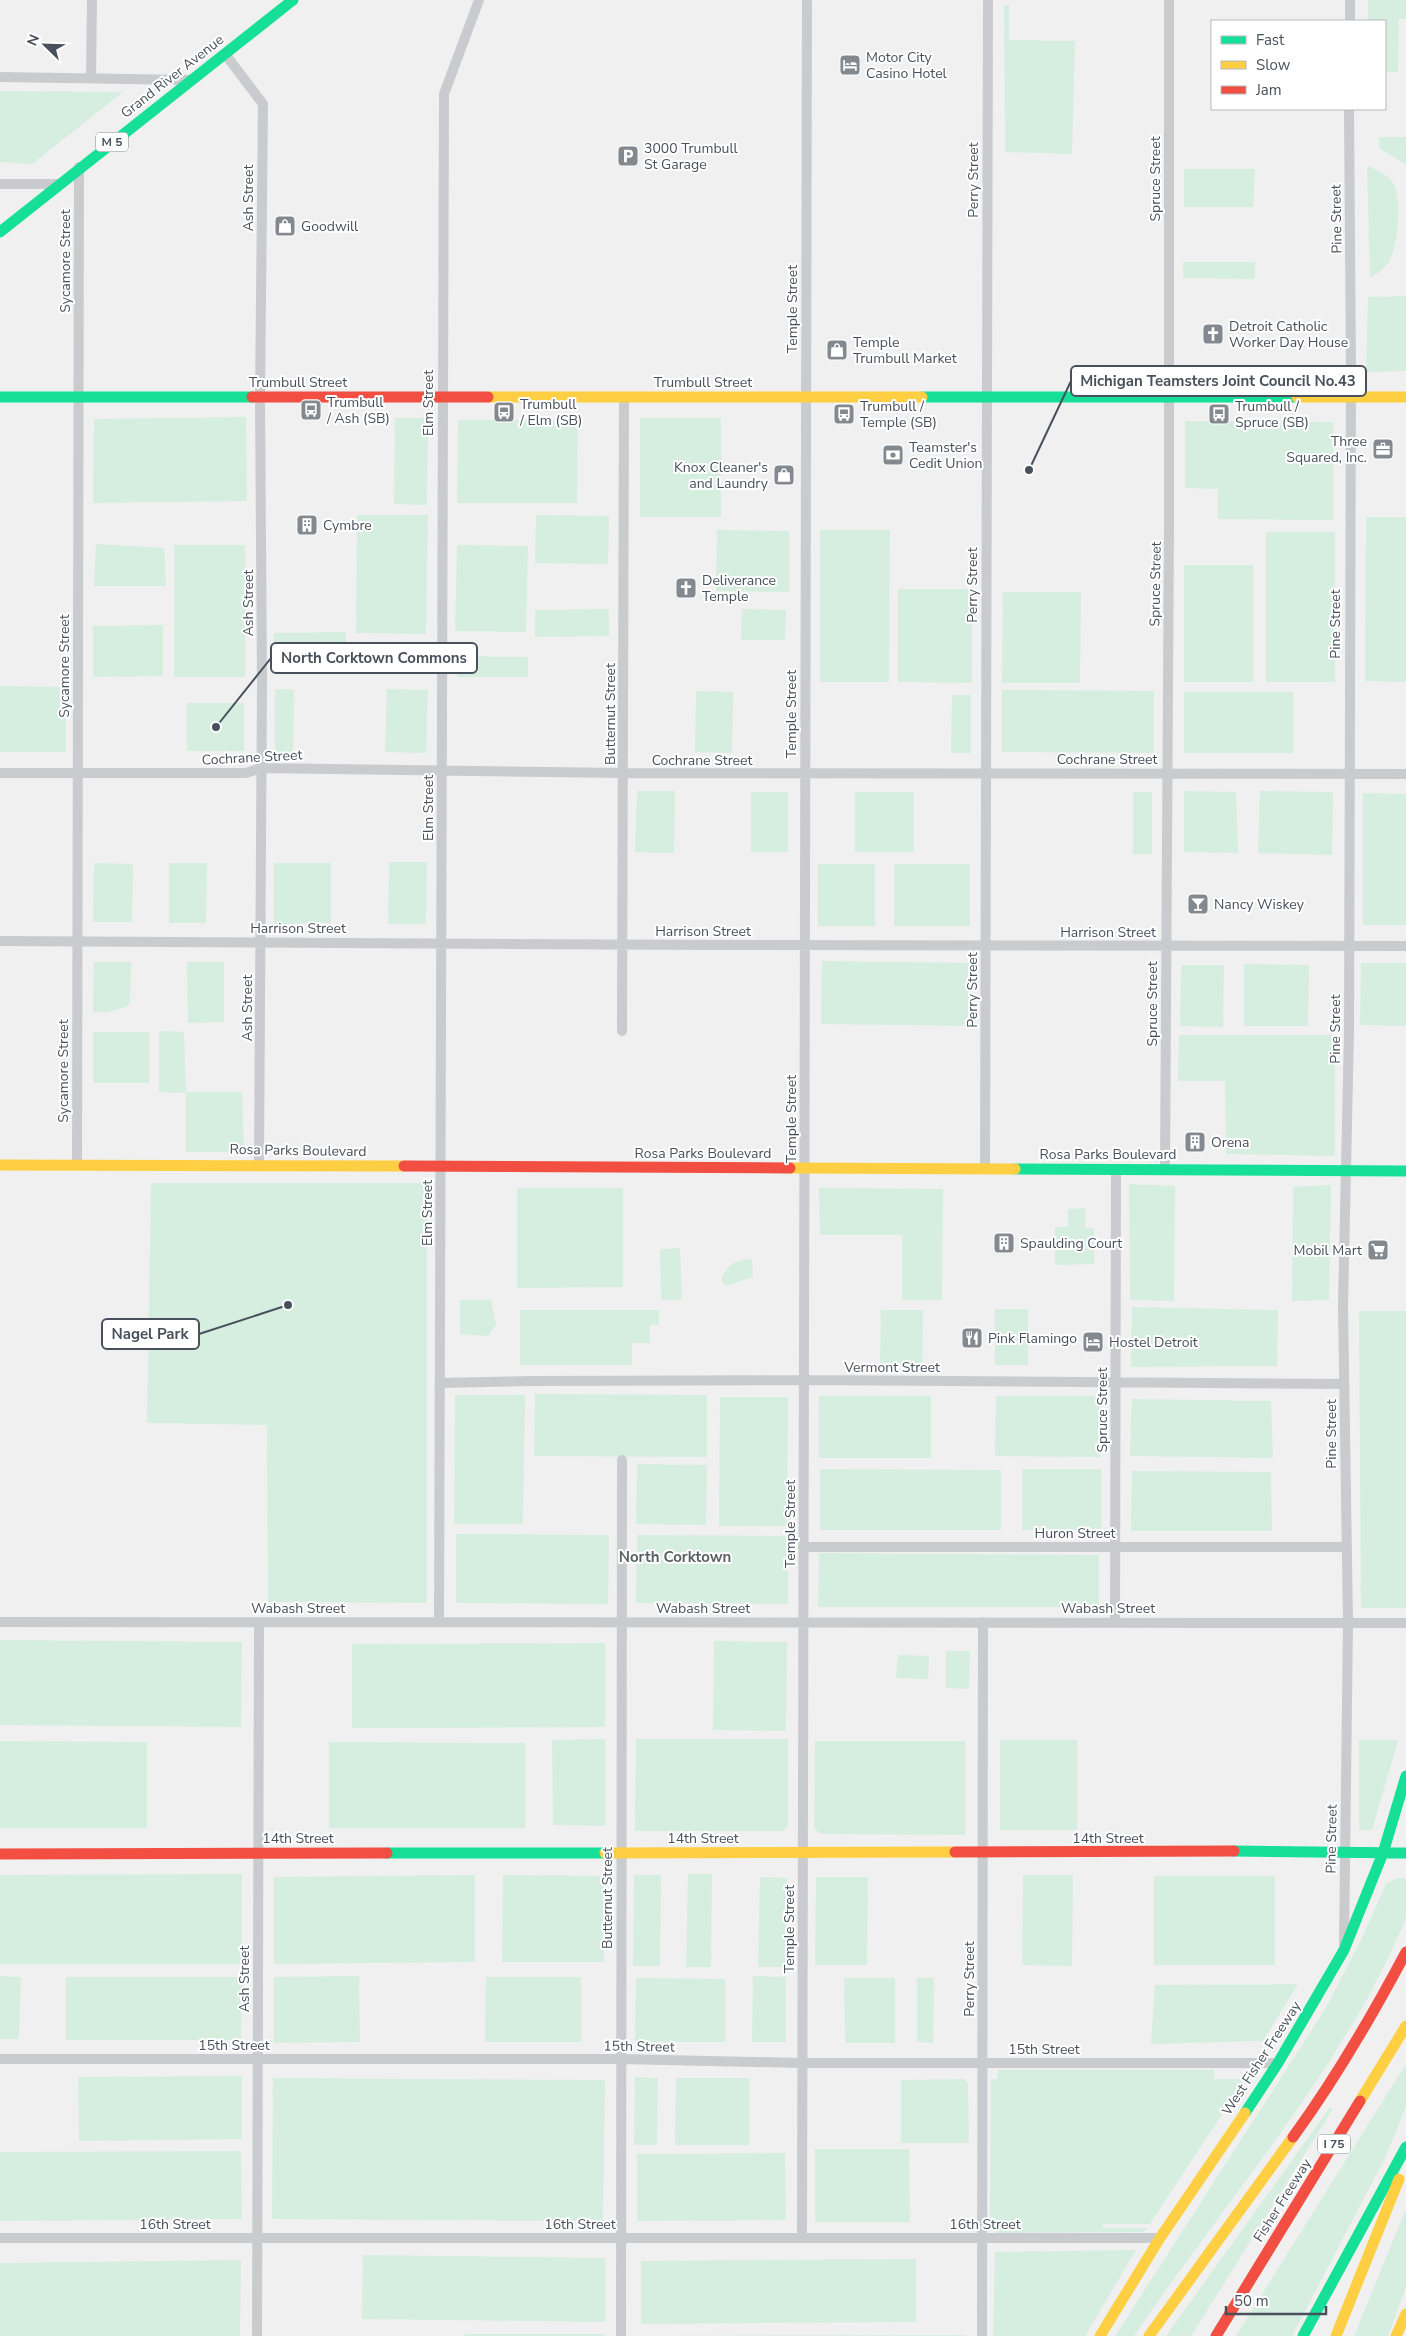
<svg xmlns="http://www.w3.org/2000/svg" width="1406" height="2336" viewBox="0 0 1406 2336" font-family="'Nunito Sans',sans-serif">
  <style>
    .green { fill: #d6eee0 }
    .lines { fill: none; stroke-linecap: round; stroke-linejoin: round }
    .street { stroke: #cacbce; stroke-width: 10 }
    .fast { stroke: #16e098; stroke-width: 11 }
    .slow { stroke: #ffcf43; stroke-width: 11 }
    .jam { stroke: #f24e42; stroke-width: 11 }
    .labels { text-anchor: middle; stroke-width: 4; stroke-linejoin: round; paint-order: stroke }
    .shield { fill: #fff; stroke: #7f858c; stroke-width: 1 }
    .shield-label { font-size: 12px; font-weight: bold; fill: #48515b }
    .poi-label { font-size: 14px; fill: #48515b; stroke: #fff; text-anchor: start }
    .street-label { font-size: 14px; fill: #48515b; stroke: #fff }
    .neighbourhood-label { font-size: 15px; font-weight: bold; fill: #5c5f63; stroke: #fff }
    .leader { fill: none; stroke: #48515b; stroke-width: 2 }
    .callout-dot { fill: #48515b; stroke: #fff; stroke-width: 2 }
    .callout { fill: #fff; stroke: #48515b; stroke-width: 2 }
    .callout-label { font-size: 15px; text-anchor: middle; font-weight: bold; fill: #48515b }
  </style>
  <rect width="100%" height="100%" fill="#f0f0f0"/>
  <path class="green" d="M1368,0H1406V19H1399L1398,72H1385V21H1368Z
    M1004,5H1009V40L1075,41L1072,154L1005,152Z
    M0,91L123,92L32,164L0,162Z
    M1379,137H1406V165L1379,148Z
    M1367,165C1375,170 1385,173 1391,180C1403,194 1399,248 1388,263C1384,269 1377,274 1370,278Z
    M1184,169H1255L1253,207H1184Z
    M1183,262H1255V279L1183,278Z
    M1406,296V371L1366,372L1368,297Z
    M246,417L247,501L93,503L94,419Z
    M395,418H428L427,505L394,504Z
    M640,418H721V517H640Z
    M458,420H578L577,503H457Z
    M1185,421L1333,422V520L1218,519V489L1185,488Z
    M357,515H428L426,634L356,633Z
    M536,515L609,516L608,564L535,563Z
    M1366,517H1406V682L1365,681Z
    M717,530L789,531V592L716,591Z
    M820,530H890L889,682H820Z
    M1266,532H1335V682H1266Z
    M96,544L164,548L166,586H94Z
    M174,545H245V677H174Z
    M457,545L528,546L526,632L455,631Z
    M1184,565H1253V682H1184Z
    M898,589H972V683L898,682Z
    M1003,592H1081L1080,683H1002Z
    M609,609V636L535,637V610Z
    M742,609L786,610L785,640H741Z
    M163,625V676L93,677V626Z
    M346,632V658L274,659V633Z
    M457,656L528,657V677H457Z
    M0,686L66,687V752H0Z
    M275,689L294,690L293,752H275Z
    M387,689L428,690L426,753L385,752Z
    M1002,690L1154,691V753L1002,752Z
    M696,691L733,692L732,753L695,752Z
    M1184,692H1293V753H1184Z
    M952,695H971V753H951Z
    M187,703H244V751H187Z
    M637,791H675L674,853L635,852Z
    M1184,791L1236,792L1238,853L1184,852Z
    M1260,791L1333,792L1332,855L1258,853Z
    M751,792H788V852H751Z
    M855,792H914V852H855Z
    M1133,792H1152V854H1133Z
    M1363,793L1406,794V925H1363Z
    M389,862H427L426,924H388Z
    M94,863L133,864L132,922H93Z
    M169,863H207L206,923H169Z
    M274,863H331V923L274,924Z
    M818,864H875V926H818Z
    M894,864H970V926H894Z
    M822,961L971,963L970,1026L821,1024Z
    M94,962H131L130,1002L127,1007L107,1012H93Z
    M187,962H224V1022L188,1023Z
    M1361,963H1406V1026L1360,1025Z
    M1244,964L1309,965L1308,1026H1244Z
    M1181,965H1224L1223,1027L1180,1026Z
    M159,1031L184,1032L186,1092H242L244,1152H186V1093L159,1092Z
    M93,1032H149V1083H93Z
    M1179,1035H1335V1156L1226,1154L1225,1081H1178Z
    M151,1183H427V1603L268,1602L267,1425L147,1423Z
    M1129,1184L1175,1186L1174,1301L1130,1300Z
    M1331,1185L1329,1300L1292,1301L1293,1187Z
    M517,1188H623V1287L517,1288Z
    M819,1188L943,1189L942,1300H902V1235H820Z
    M1085,1208V1228H1094V1264L1055,1265V1227H1068V1209Z
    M680,1248L682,1300H661L660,1249Z
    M752,1259L753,1277L725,1286L721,1279C728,1264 735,1260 752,1259Z
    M460,1300H491L496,1324L488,1336L460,1334Z
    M1132,1307L1278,1310L1277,1366L1131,1367Z
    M995,1309H1028V1365H995Z
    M520,1310H659V1325H650V1343H632V1365H520Z
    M881,1310H923L922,1366L880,1365Z
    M1359,1311H1406V1608H1361Z
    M535,1394L707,1395V1457L534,1456Z
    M455,1395H525L523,1524H454Z
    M819,1396H931V1458H819Z
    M996,1396H1100V1457L995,1456Z
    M720,1397H788L787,1526H719Z
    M1132,1399L1271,1401L1273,1458L1130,1456Z
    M637,1464L707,1465L706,1525L636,1524Z
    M820,1469L1001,1470V1530H820Z
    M1022,1469H1101V1531L1022,1530Z
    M1132,1471L1271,1472L1272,1531H1131Z
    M456,1534L609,1535L608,1604L456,1603Z
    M637,1535L788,1536V1604L636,1603Z
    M819,1553L1099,1555V1607H818Z
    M0,1640L242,1642L241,1727L0,1725Z
    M714,1641L787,1642L786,1731L713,1730Z
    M605,1643V1727L352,1728V1644Z
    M946,1651H970L969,1689L946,1688Z
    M898,1655L929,1656L928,1679L896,1678Z
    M605,1739V1826L553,1825L552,1740Z
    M636,1739H788V1826L783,1831H635Z
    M1000,1740H1077V1830H1000Z
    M1359,1740H1398L1372,1830H1359Z
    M0,1741L147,1742V1828H0Z
    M815,1741H965V1835L821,1834L814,1828Z
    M329,1742L525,1743V1828H329Z
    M242,1874V1964H0V1875Z
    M688,1874H712L711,1967H686Z
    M475,1875V1962L274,1964V1877Z
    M503,1875L604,1876V1962H502Z
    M634,1875H661L660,1966H633Z
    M1023,1875H1073L1072,1966L1022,1965Z
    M1154,1876H1275V1965H1154Z
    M760,1877L787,1878L785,1967H758Z
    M816,1877H868L867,1965H815Z
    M1398,1878H1406V1918L1403,1926C1386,1962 1369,1999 1347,2033C1283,2138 1203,2234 1134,2336H1115L1327,2006L1362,1938L1386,1884Z
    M0,1976L21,1977L19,2039H0Z
    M359,1976L360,2042L274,2043V1977Z
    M753,1976L786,1977V2042H752Z
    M66,1977H242L241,2040H66Z
    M486,1977H581V2042H485Z
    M636,1978L725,1979V2042H635Z
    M844,1978H895V2043H845Z
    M917,1978H934L933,2043L917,2042Z
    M1298,1984L1263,2041L1151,2044L1155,1985Z
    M1406,2064V2107L1384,2160L1292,2336H1236Z
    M998,2070H1214V2079H1245L1150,2224H1103V2228H1148L1143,2232L997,2233V2224H990V2207L991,2079H997Z
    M242,2076V2139L79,2141L78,2077Z
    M635,2077L658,2078L657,2145H634Z
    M273,2078L605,2080L603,2221L272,2219Z
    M676,2078H749V2145H675Z
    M964,2079L968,2083L969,2143H901V2080Z
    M1330,2107L1333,2109L1191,2336H1166Z
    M815,2149H909L910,2222H815Z
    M241,2151L242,2219L0,2221V2152Z
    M785,2153L786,2220L637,2221V2154Z
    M1406,2209V2287L1389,2334L1388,2336H1354Z
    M1136,2250L1085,2336H993L995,2252Z
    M363,2255L605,2258V2322L362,2319Z
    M916,2259V2322L641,2324V2261Z
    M241,2260L240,2336H0V2263Z
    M465,2334H604V2336H465Z
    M638,2335H966V2336Z"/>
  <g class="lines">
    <path class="street" d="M1350,21V0
      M225,54L263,104L260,397L262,683L259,1164
      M0,77L192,80
      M91,78L92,0
      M0,184H58
      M0,773H246L261,768L623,773L1406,774
      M0,941C469,943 937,948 1406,946
      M622,1031L624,397
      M77,1165L79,167
      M985,1169L988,0
      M1165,1169L1169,525V0
      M440,1383L532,1381L804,1380L1344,1384
      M803,1547H1346
      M0,1622L1406,1623
      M439,1622L444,94L479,0
      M1115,1622L1116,1169
      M1344,1944L1348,1622L1343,1305L1349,1032L1351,375L1349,109
      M0,2059H621L802,2063H1278
      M0,2238H1160
      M802,2238L807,0
      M257,2336L259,1622
      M621,2336L622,1460
      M982,2336L983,1622"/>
    <path class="fast" d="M0,232L293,0
      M0,397H252
      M922,397H1297
      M1015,1169L1406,1171
      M1234,1851L1406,1853
      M387,1853H605
      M1245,2113L1278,2063L1344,1950L1383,1853L1406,1776
      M1303,2336L1406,2147"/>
    <path class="slow" d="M488,397H922
      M1297,397H1406
      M0,1165L404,1166
      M790,1168L1015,1169
      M605,1853L955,1852
      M1360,2101L1406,2026
      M1100,2336L1160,2238L1245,2113
      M1149,2336L1293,2137
      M1336,2336L1399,2179
      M1396,2336L1406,2314"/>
    <path class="jam" d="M252,397H488
      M404,1166L790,1168
      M955,1852L1234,1851
      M0,1854L387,1853
      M1293,2137C1336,2078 1372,2016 1406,1952
      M1216,2336L1360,2101"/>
  </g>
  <defs>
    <g id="hotel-square" transform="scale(1.125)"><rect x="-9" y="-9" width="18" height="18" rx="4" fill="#83898f" stroke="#fff"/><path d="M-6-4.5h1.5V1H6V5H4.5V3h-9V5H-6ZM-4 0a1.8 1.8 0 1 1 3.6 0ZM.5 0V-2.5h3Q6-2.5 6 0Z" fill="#fff"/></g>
    <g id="parking-square" transform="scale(1.125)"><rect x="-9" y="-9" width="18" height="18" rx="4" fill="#83898f" stroke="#fff"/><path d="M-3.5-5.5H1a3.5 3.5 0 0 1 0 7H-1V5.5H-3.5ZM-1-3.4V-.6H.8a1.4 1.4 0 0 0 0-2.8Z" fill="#fff"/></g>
    <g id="shop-square" transform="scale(1.125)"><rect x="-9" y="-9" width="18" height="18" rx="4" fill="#83898f" stroke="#fff"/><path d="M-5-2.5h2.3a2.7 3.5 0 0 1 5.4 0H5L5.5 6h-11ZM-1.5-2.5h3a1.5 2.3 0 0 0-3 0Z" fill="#fff"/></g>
    <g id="church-square" transform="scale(1.125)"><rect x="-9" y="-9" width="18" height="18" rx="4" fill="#83898f" stroke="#fff"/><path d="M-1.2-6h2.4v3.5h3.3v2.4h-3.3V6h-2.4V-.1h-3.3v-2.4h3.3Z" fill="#fff"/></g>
    <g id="bus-square" transform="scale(1.125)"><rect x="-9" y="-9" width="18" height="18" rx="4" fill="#83898f" stroke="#fff"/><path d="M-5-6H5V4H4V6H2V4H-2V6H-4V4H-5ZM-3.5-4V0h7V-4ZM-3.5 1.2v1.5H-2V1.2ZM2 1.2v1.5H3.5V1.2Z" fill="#fff"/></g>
    <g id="office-square" transform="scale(1.125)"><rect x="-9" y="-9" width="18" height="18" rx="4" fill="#83898f" stroke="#fff"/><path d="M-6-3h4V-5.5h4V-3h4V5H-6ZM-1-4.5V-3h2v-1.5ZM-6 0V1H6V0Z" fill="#fff"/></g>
    <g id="bank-square" transform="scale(1.125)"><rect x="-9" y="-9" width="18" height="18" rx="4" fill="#83898f" stroke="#fff"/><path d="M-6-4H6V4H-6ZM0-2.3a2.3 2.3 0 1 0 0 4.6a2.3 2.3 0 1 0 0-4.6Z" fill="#fff"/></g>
    <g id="building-square" transform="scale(1.125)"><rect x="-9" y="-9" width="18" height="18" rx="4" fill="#83898f" stroke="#fff"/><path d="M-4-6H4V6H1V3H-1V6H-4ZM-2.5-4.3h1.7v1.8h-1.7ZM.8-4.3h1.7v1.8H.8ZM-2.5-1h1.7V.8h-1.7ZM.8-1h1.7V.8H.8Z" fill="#fff"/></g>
    <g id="bar-square" transform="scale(1.125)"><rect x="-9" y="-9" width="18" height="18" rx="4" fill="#83898f" stroke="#fff"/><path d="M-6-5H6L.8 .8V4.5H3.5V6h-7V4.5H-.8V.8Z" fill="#fff"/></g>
    <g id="supermarket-square" transform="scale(1.125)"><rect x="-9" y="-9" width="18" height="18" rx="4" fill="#83898f" stroke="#fff"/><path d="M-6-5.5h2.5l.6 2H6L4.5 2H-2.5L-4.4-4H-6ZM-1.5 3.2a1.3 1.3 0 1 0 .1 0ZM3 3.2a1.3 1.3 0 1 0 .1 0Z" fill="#fff"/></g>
    <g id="restaurant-square" transform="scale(1.125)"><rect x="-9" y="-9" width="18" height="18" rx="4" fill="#83898f" stroke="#fff"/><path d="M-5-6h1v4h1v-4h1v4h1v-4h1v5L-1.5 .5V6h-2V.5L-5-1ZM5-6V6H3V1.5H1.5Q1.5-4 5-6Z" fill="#fff"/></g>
  </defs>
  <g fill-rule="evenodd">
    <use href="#hotel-square" x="850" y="65"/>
    <use href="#parking-square" x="628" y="156"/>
    <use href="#shop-square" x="285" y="226"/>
    <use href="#church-square" x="1213" y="334"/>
    <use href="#shop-square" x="837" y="350"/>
    <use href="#bus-square" x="311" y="410"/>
    <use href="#bus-square" x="504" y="412"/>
    <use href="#bus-square" x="844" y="414"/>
    <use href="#bus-square" x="1219" y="414"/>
    <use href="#office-square" x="1383" y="449"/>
    <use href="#bank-square" x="893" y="455"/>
    <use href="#shop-square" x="784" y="475"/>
    <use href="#building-square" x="307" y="525"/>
    <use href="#church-square" x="686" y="588"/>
    <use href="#bar-square" x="1198" y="904"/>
    <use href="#building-square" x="1195" y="1142"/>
    <use href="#building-square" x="1004" y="1243"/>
    <use href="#supermarket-square" x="1378" y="1250"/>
    <use href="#restaurant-square" x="972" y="1338"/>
    <use href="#hotel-square" x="1093" y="1342"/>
  </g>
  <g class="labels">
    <g class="shield">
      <rect x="96" y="132.5" width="32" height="19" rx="4"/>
      <rect x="1318" y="2134.5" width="32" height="19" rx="4"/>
    </g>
    <g class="shield-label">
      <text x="112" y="146">M 5</text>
      <text x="1334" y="2148">I 75</text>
    </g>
    <g class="poi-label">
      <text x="866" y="62">Motor City<tspan x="866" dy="16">Casino Hotel</tspan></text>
      <text x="644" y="153">3000 Trumbull<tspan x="644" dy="16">St Garage</tspan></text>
      <text x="301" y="231">Goodwill</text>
      <text x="1229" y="331">Detroit Catholic<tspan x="1229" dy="16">Worker Day House</tspan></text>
      <text x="853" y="347">Temple<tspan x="853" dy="16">Trumbull Market</tspan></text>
      <text x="327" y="407">Trumbull<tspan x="327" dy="16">/ Ash (SB)</tspan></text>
      <text x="520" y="409">Trumbull<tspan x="520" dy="16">/ Elm (SB)</tspan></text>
      <text x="860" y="411">Trumbull /<tspan x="860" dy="16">Temple (SB)</tspan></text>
      <text x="1235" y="411">Trumbull /<tspan x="1235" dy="16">Spruce (SB)</tspan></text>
      <text x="1367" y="446" text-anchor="end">Three<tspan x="1367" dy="16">Squared, Inc.</tspan></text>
      <text x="909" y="452">Teamster's<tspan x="909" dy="16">Cedit Union</tspan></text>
      <text x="768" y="472" text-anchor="end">Knox Cleaner's<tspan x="768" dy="16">and Laundry</tspan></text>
      <text x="323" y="530">Cymbre</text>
      <text x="702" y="585">Deliverance<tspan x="702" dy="16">Temple</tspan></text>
      <text x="1214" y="909">Nancy Wiskey</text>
      <text x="1211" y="1147">Orena</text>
      <text x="1020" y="1248">Spaulding Court</text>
      <text x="1362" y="1255" text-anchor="end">Mobil Mart</text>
      <text x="988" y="1343">Pink Flamingo</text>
      <text x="1109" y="1347">Hostel Detroit</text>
    </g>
    <g class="street-label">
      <text transform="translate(172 76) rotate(-38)" y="5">Grand River Avenue</text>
      <text transform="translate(1155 179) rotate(-90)" y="5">Spruce Street</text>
      <text transform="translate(973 180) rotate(-90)" y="5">Perry Street</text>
      <text transform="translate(248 198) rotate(-90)" y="5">Ash Street</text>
      <text transform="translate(1336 219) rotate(-91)" y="5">Pine Street</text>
      <text transform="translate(65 261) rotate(-90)" y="5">Sycamore Street</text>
      <text transform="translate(792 309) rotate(-90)" y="5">Temple Street</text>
      <text x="298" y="387">Trumbull Street</text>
      <text x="703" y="387">Trumbull Street</text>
      <text transform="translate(428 403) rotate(-90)" y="5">Elm Street</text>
      <text transform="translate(1155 584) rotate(-89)" y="5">Spruce Street</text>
      <text transform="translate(972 585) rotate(-90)" y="5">Perry Street</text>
      <text transform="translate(248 603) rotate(-90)" y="5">Ash Street</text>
      <text transform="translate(1335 624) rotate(-90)" y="5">Pine Street</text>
      <text transform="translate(64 666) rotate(-90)" y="5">Sycamore Street</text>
      <text transform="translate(610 714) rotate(-90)" y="5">Butternut Street</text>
      <text transform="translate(791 714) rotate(-90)" y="5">Temple Street</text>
      <text transform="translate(252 757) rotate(-3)" y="5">Cochrane Street</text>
      <text x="1107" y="764">Cochrane Street</text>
      <text x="702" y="765">Cochrane Street</text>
      <text transform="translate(428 808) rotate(-90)" y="5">Elm Street</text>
      <text x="298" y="933">Harrison Street</text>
      <text x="703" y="936">Harrison Street</text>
      <text x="1108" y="937">Harrison Street</text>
      <text transform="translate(972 990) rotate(-90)" y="5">Perry Street</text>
      <text transform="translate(1152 1004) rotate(-90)" y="5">Spruce Street</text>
      <text transform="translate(247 1008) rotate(-90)" y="5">Ash Street</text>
      <text transform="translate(1335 1029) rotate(-90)" y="5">Pine Street</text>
      <text transform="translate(63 1071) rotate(-90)" y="5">Sycamore Street</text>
      <text transform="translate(791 1119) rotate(-90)" y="5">Temple Street</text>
      <text transform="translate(298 1150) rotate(1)" y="5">Rosa Parks Boulevard</text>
      <text x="703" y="1158">Rosa Parks Boulevard</text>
      <text x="1108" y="1159">Rosa Parks Boulevard</text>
      <text transform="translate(427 1213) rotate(-90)" y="5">Elm Street</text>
      <text x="892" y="1372">Vermont Street</text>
      <text transform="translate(1102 1410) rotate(-90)" y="5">Spruce Street</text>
      <text transform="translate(1331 1434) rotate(-90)" y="5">Pine Street</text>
      <text transform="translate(790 1524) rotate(-90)" y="5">Temple Street</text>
      <text x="1075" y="1538">Huron Street</text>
      <text x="298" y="1613">Wabash Street</text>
      <text x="703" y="1613">Wabash Street</text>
      <text x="1108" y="1613">Wabash Street</text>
      <text x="298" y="1843">14th Street</text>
      <text x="703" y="1843">14th Street</text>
      <text x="1108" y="1843">14th Street</text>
      <text transform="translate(1331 1839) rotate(-89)" y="5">Pine Street</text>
      <text transform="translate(607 1898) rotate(-90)" y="5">Butternut Street</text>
      <text transform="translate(789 1929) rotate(-90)" y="5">Temple Street</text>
      <text transform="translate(244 1979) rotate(-90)" y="5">Ash Street</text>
      <text transform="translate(969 1979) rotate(-90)" y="5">Perry Street</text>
      <text x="234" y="2050">15th Street</text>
      <text transform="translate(639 2046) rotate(1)" y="5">15th Street</text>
      <text x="1044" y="2054">15th Street</text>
      <text transform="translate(1261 2058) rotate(-57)" y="5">West Fisher Freeway</text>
      <text transform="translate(1282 2200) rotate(-58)" y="5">Fisher Freeway</text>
      <text x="175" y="2229">16th Street</text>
      <text x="580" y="2229">16th Street</text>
      <text x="985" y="2229">16th Street</text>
    </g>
    <g class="neighbourhood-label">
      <text x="675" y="1562">North Corktown</text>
    </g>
  </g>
  <path class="leader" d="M1029 470L1071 381M216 727L271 658M288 1305L199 1334"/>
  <g class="callout-dot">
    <circle cx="1029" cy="470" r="5"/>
    <circle cx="216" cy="727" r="5"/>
    <circle cx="288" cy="1305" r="5"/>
  </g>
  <g class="callout">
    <rect x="1071" y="366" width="295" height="30" rx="5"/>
    <rect x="271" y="643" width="206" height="30" rx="5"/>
    <rect x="102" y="1319" width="97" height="30" rx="5"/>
  </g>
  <g class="callout-label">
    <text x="1218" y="386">Michigan Teamsters Joint Council No.43</text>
    <text x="374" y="663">North Corktown Commons</text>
    <text x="150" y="1339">Nagel Park</text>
  </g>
  <rect x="1211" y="20" width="175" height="90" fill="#ffffff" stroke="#b6b9bd"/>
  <rect x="1221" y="36" width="25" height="8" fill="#16e098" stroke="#b6b9bd"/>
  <text x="1256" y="45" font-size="15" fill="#48515b">Fast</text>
  <rect x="1221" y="61" width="25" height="8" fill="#ffcf43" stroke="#b6b9bd"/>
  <text x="1256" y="70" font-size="15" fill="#48515b">Slow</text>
  <rect x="1221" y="86" width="25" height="8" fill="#f24e42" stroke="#b6b9bd"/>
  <text x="1256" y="95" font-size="15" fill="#48515b">Jam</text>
  <g transform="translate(45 45) rotate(293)" stroke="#ffffff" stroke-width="4" paint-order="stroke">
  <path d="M0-4L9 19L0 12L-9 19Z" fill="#48515b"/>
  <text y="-8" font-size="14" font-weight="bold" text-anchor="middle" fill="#48515b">N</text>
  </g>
  <path d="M1226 2306v8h100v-8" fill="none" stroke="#48515b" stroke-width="2.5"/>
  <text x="1234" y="2306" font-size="15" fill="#48515b" stroke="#ffffff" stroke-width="4" paint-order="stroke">50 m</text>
</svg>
